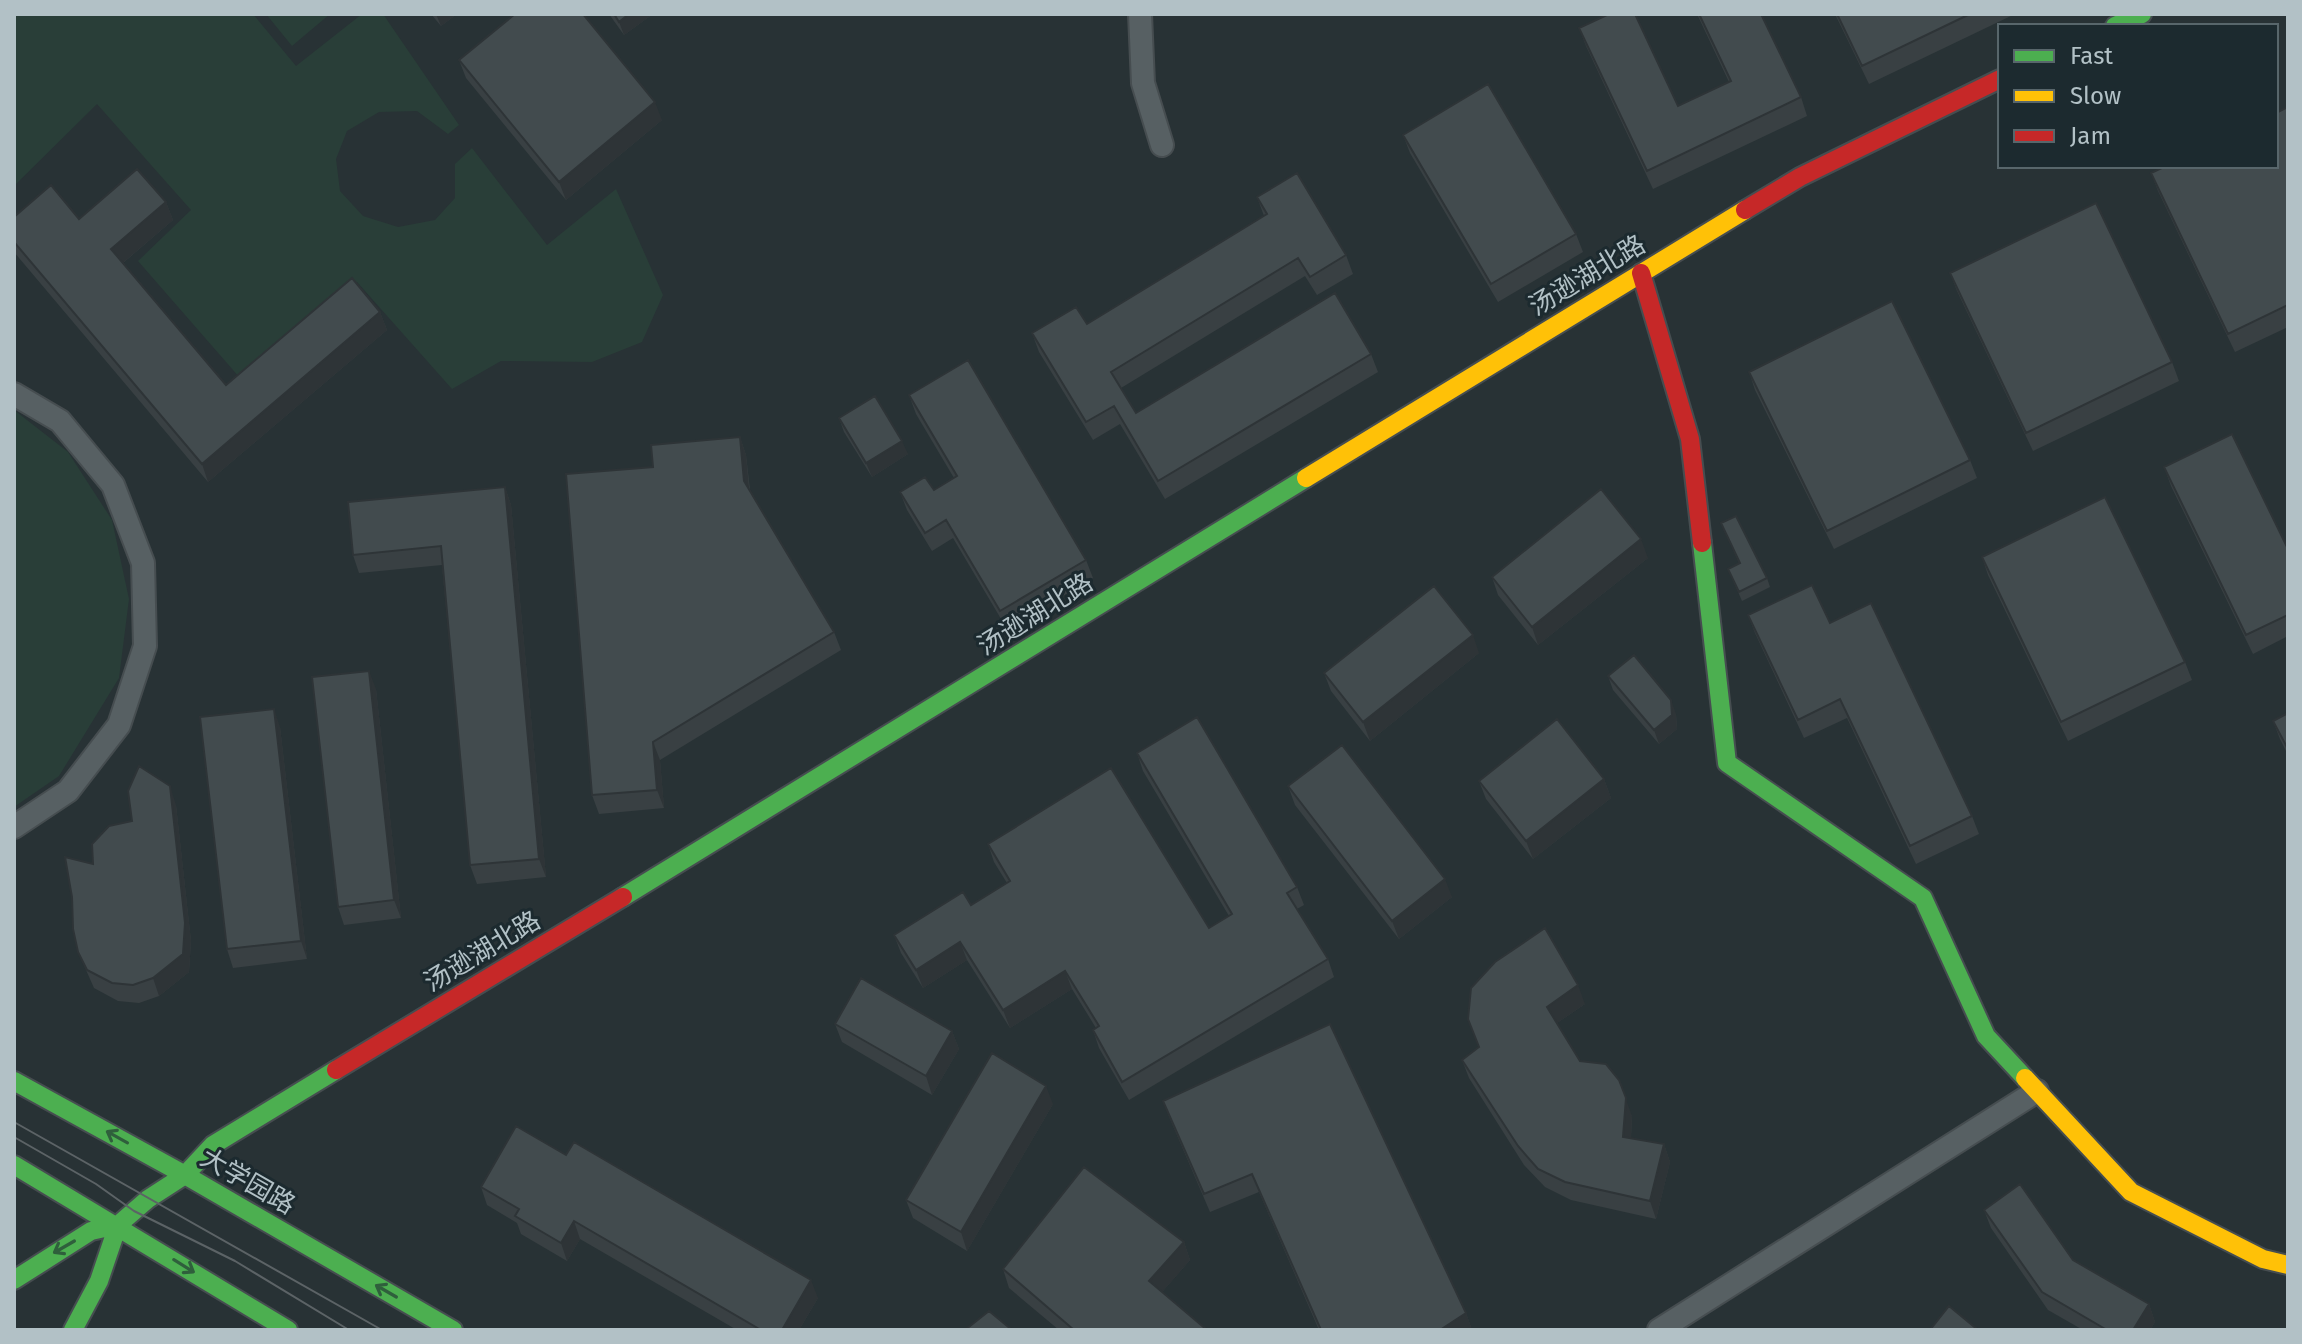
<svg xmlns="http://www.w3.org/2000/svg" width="2302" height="1344" viewBox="0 0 2302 1344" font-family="'Fira Sans','Noto Sans SC',sans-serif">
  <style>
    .green { fill: #293e38 }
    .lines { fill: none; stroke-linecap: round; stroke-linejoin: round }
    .street-casing { stroke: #464d50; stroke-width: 26 }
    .fast-casing { stroke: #464d50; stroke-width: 22 }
    .slow-casing { stroke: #464d50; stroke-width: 22 }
    .jam-casing { stroke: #464d50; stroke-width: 22 }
    .street { stroke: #576063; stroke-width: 22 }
    .fast { stroke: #4caf50; stroke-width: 18 }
    .slow { stroke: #ffc107; stroke-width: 18 }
    .jam { stroke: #c62828; stroke-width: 18 }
    .tram { stroke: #5c6366; stroke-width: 2 }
    .wall { fill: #394043 }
    .shaded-wall { fill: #2e3437 }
    .building { fill: #424b4e; stroke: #2e3437; stroke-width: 2 }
    .oneway { stroke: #2f5f3c }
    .labels { text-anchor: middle; stroke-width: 6; stroke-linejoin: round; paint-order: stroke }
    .street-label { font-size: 26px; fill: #b2c1c6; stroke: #1c2a2f }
  </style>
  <rect width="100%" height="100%" fill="#283235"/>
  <path class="green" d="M14,14H253L296,66L362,14H383L459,125L448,134L417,111L379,112L347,131L336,159L340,191L363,216L398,227L435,220L455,198V164L472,148L547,245L616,189L663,295L642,342L592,362L501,361L452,389L357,282L240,378L138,261L191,210L97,104L14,186Z
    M266,14H330L292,46Z
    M14,410L68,452L112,520L129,599L119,678L59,776L14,807Z"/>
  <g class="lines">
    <g class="street-casing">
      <path id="street" d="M1140,14L1143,83L1162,145
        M14,394L60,421L113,485L143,563L145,646L119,725L68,791L14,827
        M1659,1330L2037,1091"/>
    </g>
    <g class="fast-casing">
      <path id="fast" d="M2115,26L2142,14
        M1702,543L1727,763L1923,898L1986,1036L2025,1078
        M623,897L1306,478
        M14,1081L185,1175L453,1330
        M14,1165L288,1330
        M14,1280L91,1231L118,1225L148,1199L185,1175L213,1145L336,1070
        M73,1330L99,1281L118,1225"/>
    </g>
    <g class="slow-casing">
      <path id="slow" d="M1306,478L1745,210
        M2025,1078L2131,1192L2263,1259L2288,1265"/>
    </g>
    <g class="jam-casing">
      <path id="jam" d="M1745,210L1800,177L2000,79
        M1641,273L1690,439L1702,543
        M336,1070L623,897"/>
    </g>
    <use href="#street" class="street"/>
    <use href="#fast" class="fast"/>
    <use href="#slow" class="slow"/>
    <use href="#jam" class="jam"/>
    <path class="tram" d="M14,1122L382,1330
      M14,1137L96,1184L134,1211L235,1261L349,1330"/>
  </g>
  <path class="wall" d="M431,14H457L441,26Z
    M609,14H653L624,35Z
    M1697,14H1761L1801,97L1807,116L1653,189L1586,46L1579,28L1678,106L1729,82Z
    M1835,14H2015L1869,84Z
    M459,60L662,120L566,200L466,78Z
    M2288,107V327L2235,352L2158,191L2151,173Z
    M1403,135L1576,234L1583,252L1498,302L1410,153Z
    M1257,197L1346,255L1353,274L1317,295L1305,276L1121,388L1136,413L1371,354L1378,372L1165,499L1120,424L1093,440L1039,352L1032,333L1087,324L1264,216Z
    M166,202L173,220L123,263L226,385L380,312L387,330L208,482L14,252V217L79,219Z
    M1950,273L2172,362L2179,381L2033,451L1957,291Z
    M1749,372L1970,460L1977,478L1834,549L1755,390Z
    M909,395L1086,560L1093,578L1007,629L953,538L932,551L907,510L900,492L934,490L954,478L916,414Z
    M839,418L908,454L872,477L844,432Z
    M740,437L746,455L750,490L834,632L841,650L660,760L664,808L599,814L592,795L653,467Z
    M2164,467L2288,549V636L2253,654L2171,486Z
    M505,487L511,505L546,877L477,884L470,865L442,565L359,573L353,555Z
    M1721,523L1767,578L1770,587L1742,601L1728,569L1739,563Z
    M1982,557L2185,662L2192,680L2068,741L1988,575Z
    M1648,558L1538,645L1498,595L1492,577Z
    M1748,615L1830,623L1972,816L1979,834L1916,864L1847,718L1804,738L1755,633Z
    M1479,653L1370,741L1331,691L1324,673Z
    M1608,676L1676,714L1677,729L1659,744L1613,690Z
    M376,689L401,918L344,925L338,907Z
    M2288,713V755L2280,739L2273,721Z
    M280,727L307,959L233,968L227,949Z
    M1137,753L1297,887L1304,905L1297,909L1328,959L1334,977L1129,1100L1099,1048L1093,1030L1096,1028L1072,989L1010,1028L967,960L923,988L901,953L894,935L971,905L1007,883L994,862L988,844L1209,928L1229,916L1143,771Z
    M1604,779L1611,798L1533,859L1486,799L1479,781Z
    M1288,786L1452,897L1399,939L1295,805Z
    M176,805L191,941L189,972L159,996L139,1003L118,1001L94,988L78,952L93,864L132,821Z
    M1585,1004L1557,1023L1580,1061L1632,1116L1631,1138L1664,1144L1670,1162L1656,1219L1571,1200L1545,1187L1524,1165L1469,1078L1462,1060L1479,1047L1468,1019Z
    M835,1024L952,1031L959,1049L932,1095L842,1042Z
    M1163,1101L1466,1313L1472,1330H1319L1259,1192L1210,1212L1170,1119Z
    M1053,1104L967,1251L913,1218L906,1200Z
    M481,1187L818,1298L799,1330H737L580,1239L567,1261L521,1234L517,1223L487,1205Z
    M1984,1210L2149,1304L2155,1322L2150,1330H2083L2048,1310L1991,1228Z
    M1184,1242L1190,1260L1162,1292L1207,1330H1059L1009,1288L1003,1269Z"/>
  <path class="shaded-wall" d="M436,14H457L441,26Z
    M629,14H653L624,35L619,22Z
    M655,102L662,120L566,200L559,182Z
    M166,202L173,220L118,267L111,249Z
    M380,312L387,330L208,482L202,464Z
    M740,437L746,455L750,499L744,481Z
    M902,441L908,454L872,477L866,463Z
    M505,487L511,505L546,877L539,859Z
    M1641,539L1648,558L1538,645L1532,627Z
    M1473,635L1479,653L1370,741L1363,722Z
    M369,671L376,689L401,918L394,900Z
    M1671,700L1676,714L1677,729L1659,744L1654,730Z
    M274,709L280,727L307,959L301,941Z
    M653,742L660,760L664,808L657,790Z
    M1604,779L1611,798L1533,859L1526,841Z
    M170,786L176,805L191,941L189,972L159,996L153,978Z
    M1445,879L1452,897L1399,939L1392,921Z
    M960,942L967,960L923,988L916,970Z
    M1065,971L1072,989L1010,1028L1003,1010Z
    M1578,985L1585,1004L1554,1025L1547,1007Z
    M952,1031L959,1049L932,1095L926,1076Z
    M1619,1080L1632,1116L1630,1155L1623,1137Z
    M1046,1086L1053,1104L967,1251L961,1232Z
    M1664,1144L1670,1162L1656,1219L1650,1201Z
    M574,1221L580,1239L567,1261L561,1243Z
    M1184,1242L1190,1260L1156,1299L1149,1281Z
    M811,1280L818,1298L799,1330H782Z
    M2149,1304L2155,1322L2150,1330H2133Z
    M1466,1313L1472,1330H1440Z"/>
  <path class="building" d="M515,14H583L655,102L559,182L459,60Z
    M614,14H629L619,22Z
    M1609,14H1635L1678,106L1731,81L1699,14H1761L1801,97L1647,171L1579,28Z
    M1837,14H1970L1862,66Z
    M1488,84L1576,234L1491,284L1403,135Z
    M2288,107V305L2228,334L2151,173L2166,166H2276V113Z
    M137,169L166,202L111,249L226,385L352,278L380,312L202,464L14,242V217L51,185L79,219Z
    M1297,173L1346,255L1310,277L1298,258L1111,372L1136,413L1335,293L1371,354L1158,481L1114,406L1086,422L1032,333L1076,307L1087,324L1267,214L1257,197Z
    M2096,203L2172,362L2026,433L1950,273Z
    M1892,301L1970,460L1827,531L1749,372Z
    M968,360L1086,560L1000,611L946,520L925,533L900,492L925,477L934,490L957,476L909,395Z
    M875,396L902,441L866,463L839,418Z
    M2232,434L2288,549V615L2246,635L2164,467Z
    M740,437L744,481L834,632L653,742L657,790L592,795L566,474L653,467L651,445Z
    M505,487L539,859L470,865L441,546L353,555L348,502Z
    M1601,489L1641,539L1532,627L1492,577Z
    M2105,497L2185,662L2061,722L1982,557Z
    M1736,516L1767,578L1739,592L1728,569L1740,563L1721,523Z
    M1812,585L1830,623L1871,603L1972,816L1910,846L1840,699L1798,720L1748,615Z
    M1434,586L1473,635L1363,722L1324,673Z
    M1634,655L1671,700L1672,715L1654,730L1608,676Z
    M369,671L394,900L338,907L312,677Z
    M274,709L301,941L227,949L200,717Z
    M2288,713V749L2273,721Z
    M1197,717L1297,887L1287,893L1328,959L1122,1082L1093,1030L1099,1026L1065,971L1003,1010L960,942L916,970L894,935L963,892L971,905L1010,881L988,844L1111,768L1209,928L1232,914L1137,753Z
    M1557,719L1604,779L1526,841L1479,781Z
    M1342,745L1445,879L1392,921L1288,786Z
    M139,766L170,786L185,923L183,954L153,978L133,985L112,983L87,970L78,952L73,929L72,897L65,857L93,864L92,844L109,826L132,821L128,791Z
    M1545,928L1578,985L1547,1007L1580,1061L1606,1064L1619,1080L1626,1098L1623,1137L1664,1144L1650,1201L1565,1182L1538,1169L1518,1146L1462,1060L1479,1047L1468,1019L1471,988L1495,962Z
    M861,978L952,1031L926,1076L835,1024Z
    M1330,1024L1466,1313L1440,1330H1321L1252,1174L1204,1194L1163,1101Z
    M992,1053L1046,1086L961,1232L906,1200Z
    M516,1126L566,1155L574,1142L811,1280L782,1330H761L574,1221L561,1243L515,1216L519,1209L481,1187Z
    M1084,1167L1184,1242L1149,1281L1207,1330H1074L1003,1269Z
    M2020,1184L2073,1260L2149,1304L2133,1330H2107L2042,1292L1984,1210Z
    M1949,1306L1978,1330H1930Z
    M989,1311L1012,1330H965Z"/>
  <defs><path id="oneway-shaft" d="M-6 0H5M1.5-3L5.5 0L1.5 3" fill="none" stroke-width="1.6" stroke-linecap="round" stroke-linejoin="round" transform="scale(2)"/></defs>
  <g class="oneway">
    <use href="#oneway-shaft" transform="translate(117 1137) rotate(-151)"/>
    <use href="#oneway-shaft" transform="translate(64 1247) rotate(150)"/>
    <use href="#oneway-shaft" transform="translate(184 1266) rotate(32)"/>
    <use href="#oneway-shaft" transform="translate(386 1291) rotate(-150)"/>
  </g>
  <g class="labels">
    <g class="street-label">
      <text transform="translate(1587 275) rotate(-31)" y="9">汤逊湖北路</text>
      <text transform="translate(1035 614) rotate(-32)" y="9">汤逊湖北路</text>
      <text transform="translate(482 951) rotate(-31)" y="9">汤逊湖北路</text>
      <text transform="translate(248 1181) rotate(30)" y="9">大学园路</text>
    </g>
  </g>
  <rect width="2302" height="1344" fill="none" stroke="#b2c1c6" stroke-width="32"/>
  <rect x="1998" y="24" width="280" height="144" fill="#1c2a2f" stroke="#58666b" stroke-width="2"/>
  <rect x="2014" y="50" width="40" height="12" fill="#4caf50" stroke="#58666b" stroke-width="2"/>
  <text x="2070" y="64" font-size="24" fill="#b2c1c6">Fast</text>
  <rect x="2014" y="90" width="40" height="12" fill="#ffc107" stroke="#58666b" stroke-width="2"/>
  <text x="2070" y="104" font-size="24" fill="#b2c1c6">Slow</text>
  <rect x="2014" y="130" width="40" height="12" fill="#c62828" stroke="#58666b" stroke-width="2"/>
  <text x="2070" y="144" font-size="24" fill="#b2c1c6">Jam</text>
</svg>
